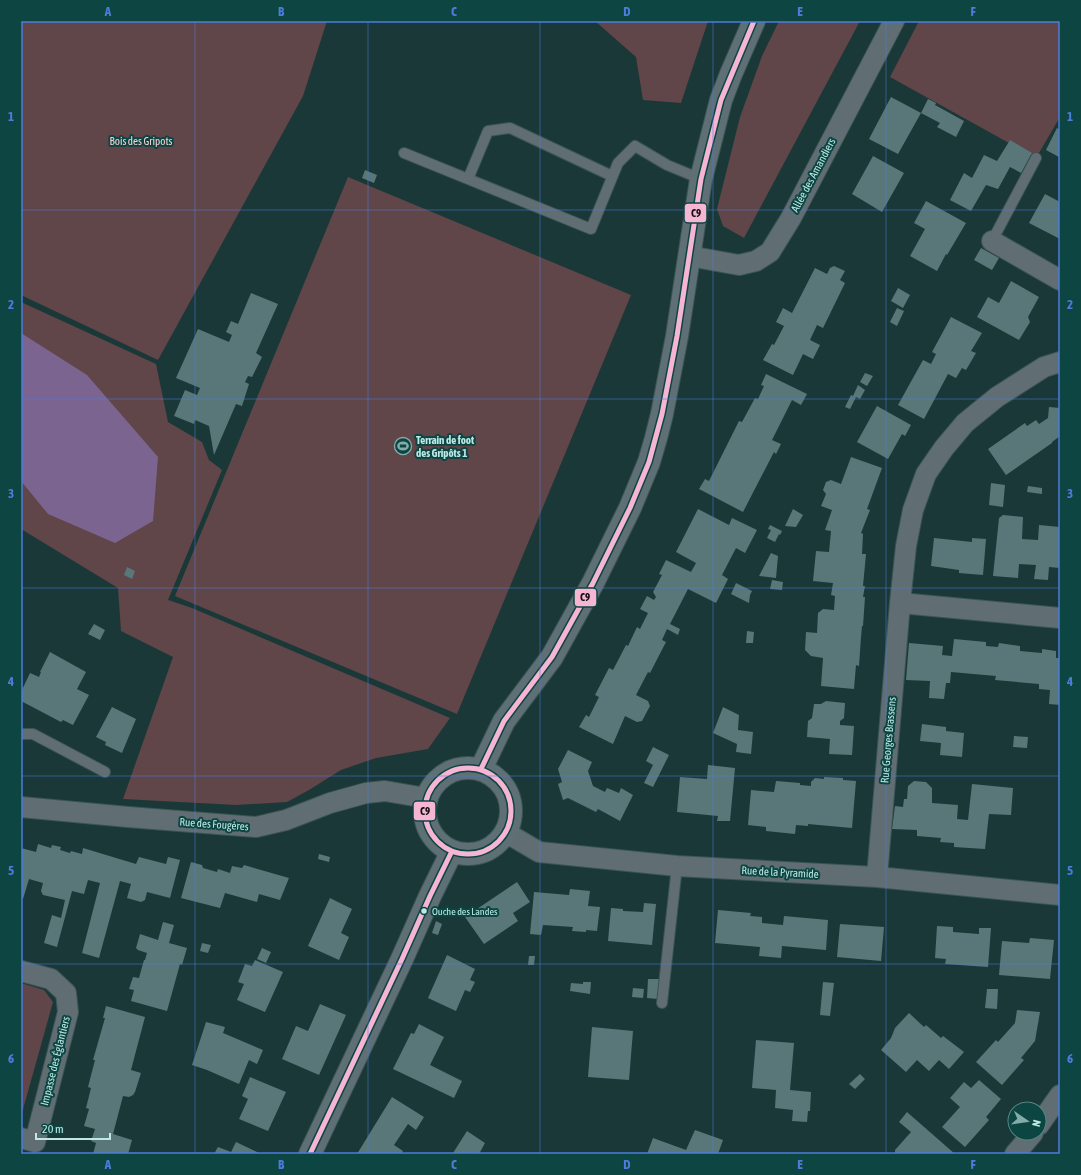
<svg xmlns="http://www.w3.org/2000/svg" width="1081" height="1175" viewBox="0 0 1081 1175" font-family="'Asap Condensed',sans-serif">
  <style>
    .green { fill: #604549 }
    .water { fill: #7c6491 }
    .building { fill: #597779 }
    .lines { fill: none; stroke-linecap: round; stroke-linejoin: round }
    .lane-casing { stroke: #3a5554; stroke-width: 12 }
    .street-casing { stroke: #3a5554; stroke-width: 22 }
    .secondary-casing { stroke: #3a5554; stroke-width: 24 }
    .lane { stroke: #606e73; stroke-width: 10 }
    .street { stroke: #606e73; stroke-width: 20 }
    .secondary { stroke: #5e6f75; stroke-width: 22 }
    .bus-1-casing { stroke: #0d4543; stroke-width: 8 }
    .bus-1 { stroke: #f5b5d3; stroke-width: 5 }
    .grid { fill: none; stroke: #4d7cdc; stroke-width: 1; stroke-opacity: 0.55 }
    .bus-dot { fill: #bce9e5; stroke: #0d4543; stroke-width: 1.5 }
    .labels { text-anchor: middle; stroke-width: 4; stroke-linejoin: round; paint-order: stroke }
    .bus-label { font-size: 10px; fill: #bce9e5; stroke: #0d4543; text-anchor: start }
    .park-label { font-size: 11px; fill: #fbd3d7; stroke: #0d4543 }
    .street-label { font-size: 11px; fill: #bce9e5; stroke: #0d4543 }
    .poi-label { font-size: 11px; font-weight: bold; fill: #bce9e5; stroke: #0d4543; text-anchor: start }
    .line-badge { stroke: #0d4543; stroke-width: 1.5 }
    .pale-badge-label { font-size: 11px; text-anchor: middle; font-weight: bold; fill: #111 }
    .neatline { fill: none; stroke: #4d7cdc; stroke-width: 1.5 }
    .grid-label { font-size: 13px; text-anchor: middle; font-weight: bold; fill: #4d7cdc }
  </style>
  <rect width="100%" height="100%" fill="#1a3837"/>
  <path class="green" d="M21,21H327L303,96L158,360L21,295Z
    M595,21H708L681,103L643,100L636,57Z
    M779,21H860L744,238L723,226L717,209L740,117L762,56Z
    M919,21H1060V117L1036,158L890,77Z
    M348,177L631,295L457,714L175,596Z
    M21,302L156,364L168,422L202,442L209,460L222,470L168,600L192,608L450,718L428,749L376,758L341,770L309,790L287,802L236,805L123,799L173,657L121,631L118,588L21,529Z
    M21,983L44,990L53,1002L22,1113H21Z"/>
  <path class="water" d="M21,333L87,375L158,457L153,521L115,543L48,514L21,481Z"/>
  <path class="building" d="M891,97L921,113L898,154L869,139Z
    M928,99L936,103L935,105L964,121L956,137L937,127L940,123L921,113Z
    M1057,128L1060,130V154L1059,157L1046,150Z
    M1010,140L1032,153L1021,173L1010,167L998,189L986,185L971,211L950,200L964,173L972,178L984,155L997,161Z
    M873,156L904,173L882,212L852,194Z
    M365,170L377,175L374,183L362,178Z
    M1045,194L1060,202V239L1029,223Z
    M926,201L966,223L947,255L946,254L937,271L910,256L925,229L914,223Z
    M981,248L999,258L992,270L974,260Z
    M834,266L845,271L840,280L845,283L823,328L817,325L810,340L820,345L813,359L803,354L793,375L763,360L772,344L774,345L784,326L776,322L783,308L792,313L815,268L827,274L830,268Z
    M1011,281L1039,297L1028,317L1030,322L1019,340L977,317L988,297L999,303Z
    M898,288L910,295L903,308L891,301Z
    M251,293L278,304L256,353L262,357L252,377L248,376L245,382L249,384L242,406L236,404L214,455L209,426L195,420L194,424L174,416L185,390L197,395L200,388L176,378L198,329L229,342L232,335L226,332L231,321L238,324Z
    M897,308L904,311L897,326L890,322Z
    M951,317L982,333L971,351L976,353L966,370L962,368L956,378L948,374L924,419L898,405L923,360L931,364L936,354L932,352Z
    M865,373L873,376L867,386L860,382Z
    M766,374L807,394L801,405L792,400L772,440L781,444L776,454L774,452L743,512L699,489L705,479L709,481L739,421L742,422L755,398L758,399L764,386L761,385Z
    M858,385L865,390L860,399L856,397L850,409L845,407L851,395L853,396Z
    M877,406L911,425L905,436L902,434L888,459L857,442Z
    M1049,407L1060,408V436L1052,442V443L1006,475L988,449L1025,423L1027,426L1036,420L1039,424L1048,418Z
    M851,457L882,468L867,509L870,510L861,533L863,534L862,554H866L863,586H865L863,597H865L863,626H862L861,637L859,666L856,665L854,689L821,686L823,658L811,656L805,650L806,632L817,633L818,613L823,609L834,610L835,596L831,595L833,583L813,581L816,551L829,552L831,531L825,530L832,510L821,506L826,494L823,490L826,482L831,480L841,484Z
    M991,483L1005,485L1003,507L989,505Z
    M1028,486L1042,488V494L1027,492Z
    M698,509L729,525L732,518L757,530L745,553L736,548L722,575L728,579L716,603L688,589L670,624L680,629L678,635L667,629L662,640L666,642L650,673L648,672L636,695L648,701L650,706L642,721L637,722L625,716L613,744L579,727L586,715L589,717L599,697L595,695L609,668L613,670L626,645L628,646L637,627L640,629L648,613L640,609L647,596L654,600L656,597L653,592L662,575L659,574L666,560L691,572L696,563L676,552Z
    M793,509L803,515L796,527L785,526Z
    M1003,515L1023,517L1022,539L1038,540L1039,525L1060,527V568L1049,567L1048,580L1034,579L1036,565L1019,564L1018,578L993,576L999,518Z
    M770,525L782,531L780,535L779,534L775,542L767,538L771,530L768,529Z
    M934,538L972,542V538L986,539L983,575L959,573V570L931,566Z
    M771,553L778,556L776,578L759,576Z
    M127,567L135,571L132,579L124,575Z
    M772,580L783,582L782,590L770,589Z
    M736,583L752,591L750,595L749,603L731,594Z
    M94,624L105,630L100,640L88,634Z
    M747,631L754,632L753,643H746Z
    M954,639L986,642V646L998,647L999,643L1020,646V651L1042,653V649L1056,651V658H1060V705L1049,704L1050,690L1039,689V684L995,680L996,676L951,672L950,683H946L944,699L929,698L930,681L906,680L909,643L943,646L942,655L952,656Z
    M50,652L86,672L77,689L89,695L73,725L63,720L61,722L21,701V692L30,673L39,677L41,672H40Z
    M826,701L845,703L844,718L840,721V725L854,726L852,755L829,754L830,739L807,737L808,721L812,718L814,704H821Z
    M112,707L136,719L122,753L105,745L106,742L96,737Z
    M723,707L739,715L738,730L753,732L751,754L736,752L737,744L713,733Z
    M922,724L946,727V731L964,733L962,757L940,755L941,743L920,741Z
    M1014,736L1028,737L1027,748L1013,747Z
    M653,747L669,755L653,787L644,783L653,765L646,761Z
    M568,750L592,762L588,771L593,786L605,792L607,788L619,793L621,788L633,795L620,821L598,809L596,812L568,798L563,800L558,784L562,782L558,769Z
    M708,765L735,768L730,821H717L718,816L677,812L680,777L707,779Z
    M824,777L843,778V780L856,781L852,828L808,824V826L796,825L795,834L766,831V827L748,825L751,790L774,792L776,781L800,783V785L811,786V782L815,778L824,779Z
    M914,781L926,782L932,788V803L958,805L957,819L968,820L972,784L1013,788L1011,815L989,814L985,849L954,847V843L940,842L941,838L917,836V830L892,829L895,806L903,807L904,799H907L908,786Z
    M38,844L51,848L52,845L61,847L60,850L70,853L71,851L82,854L83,848L136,864L139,857L166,864L168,857L180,860L170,898L147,892L145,900L141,902L127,898L131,884L120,881L99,958L82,953L100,883L88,880L84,894L72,891L57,947L44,943L52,915L61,918L65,900L43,895L41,891L43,883L29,879L23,899H21V848L36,852Z
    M319,854L330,857L329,862L318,859Z
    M191,862L202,865L203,868L217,872L218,869L230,873L232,866L242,868L244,865L289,878L280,900L259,894L257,902L225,893L220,908L181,898Z
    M517,882L530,902L513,913L518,921L484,944L465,917Z
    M570,889L590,891L588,906L600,907L597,931L586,930V932L572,931L573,927L543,925L541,935L530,934L534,892L569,895Z
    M330,898L352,909L341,933L349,937L339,960L308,946Z
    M644,903L656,904L652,945L608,941L611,908L623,909V911L643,912Z
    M718,910L751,913L750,916L762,917V923L783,925L784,916L828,920L826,950L782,946L781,958L759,956L760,947L715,943Z
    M436,921L442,924L438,935L432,933Z
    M163,922L174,925L169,943L187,948L182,965L180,964L167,1011L131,1001L134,990L129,989L133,977L139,978L144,960H145L147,953L138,950L136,948L140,934L158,940Z
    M840,924L884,927L881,961L837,957Z
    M937,926L953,927V932L979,934V928H991L988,967L945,964L946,959L935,958Z
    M1030,938L1054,940L1050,979L999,975L1002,941L1029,943Z
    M202,943L211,945L208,953L200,951Z
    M262,948L271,952L266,963L257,959Z
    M447,955L475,969L470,980L475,982L470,992L465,990L456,1011L428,998Z
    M529,956H535L534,965H528Z
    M255,960L283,972L265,1012L237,1000L244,984L238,982L245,964L252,966Z
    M648,979H659L658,999L647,998Z
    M583,982H591L590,994L570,991L571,983L583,984Z
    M823,982L834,983L830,1016L820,1015Z
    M633,988L644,989L643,998L632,997Z
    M987,989H998L997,1009L985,1008Z
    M320,1004L346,1015L319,1075L282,1059L296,1026L308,1031Z
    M106,1006L145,1017L131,1070L141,1073L135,1092L133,1095L129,1097L123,1096L113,1134L132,1140L128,1154H93L96,1143L91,1141L95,1129L84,1126L89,1109L86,1108L91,1088L88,1087L95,1060H93L105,1018H103Z
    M1017,1010L1040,1012L1035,1041L1021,1058L1024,1060L1002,1085L976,1062L996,1040L998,1042L1015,1023Z
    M909,1013L924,1027L926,1025L941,1038L943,1036L964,1052L949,1069L939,1060L929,1071L917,1060L906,1072L881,1050L891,1038L895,1028Z
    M206,1022L225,1027L223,1033L263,1050L257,1064L249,1060L239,1084L207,1070L192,1065Z
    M419,1024L444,1037L430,1065L462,1081L454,1098L393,1069L411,1033L414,1034Z
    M592,1027L633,1031L629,1080L588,1077Z
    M756,1040L794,1043L790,1090L811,1092L810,1111H808L807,1122L792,1121L793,1110L775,1108L776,1090L752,1088Z
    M860,1074L865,1079L855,1089L849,1084Z
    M250,1077L286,1092L268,1131L239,1119L248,1099L242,1096Z
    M979,1080L1001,1099L986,1117L989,1120L965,1147L942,1127L960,1107L950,1098L964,1082L971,1088Z
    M392,1097L424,1117L416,1130L408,1124L394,1145L403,1151L401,1154H357Z
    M907,1112L955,1154H895V1150L911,1132L899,1122Z
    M695,1130L723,1140L718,1154H647L653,1138L686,1150Z
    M467,1131L485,1143L479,1154H455L453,1153Z
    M236,1142L259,1153V1154H214L218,1147L231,1152Z"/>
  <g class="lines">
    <g class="lane-casing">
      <path id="lane" d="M404,153L591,229L618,163L635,146L667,165L701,179
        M468,179L488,131L510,128L612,176
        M992,241L1036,158
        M21,734H33L105,772
        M662,1003L677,866"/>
    </g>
    <g class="street-casing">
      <path id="street" d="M992,241L1060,280
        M689,256L739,265L756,261L770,252L791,218L894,21
        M900,603L1060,618
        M21,807L128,817L256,827L286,820L330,803L366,793L385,791L426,798
        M505,832L539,852L677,866L877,877L1060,895
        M877,877L900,603L906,546L913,510L926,474L944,448L965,423L997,397L1044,367L1060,362
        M21,971L51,979L66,993L68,1012L35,1142L21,1138
        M1039,1125L1060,1095
        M1015,1154L1033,1133"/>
    </g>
    <g class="secondary-casing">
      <path id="secondary" d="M425 811a43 43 0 1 1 86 0a43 43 0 1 1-86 0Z
        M481,769L504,721L552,657L593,583L630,508L649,462L656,438L662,414L677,336L701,179L721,100L731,74L754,21
        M310,1154L402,959L430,896L452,851"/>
    </g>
    <use href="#lane" class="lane"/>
    <use href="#street" class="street"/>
    <use href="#secondary" class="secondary"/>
    <g class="bus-1-casing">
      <path id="bus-1" d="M425 811a43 43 0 1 1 86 0a43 43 0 1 1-86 0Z
        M481,769L504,721L552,657L593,583L630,508L649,462L662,414L677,336L701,179L721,100L754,21
        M310,1154L402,959L430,896L452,851"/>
    </g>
    <use href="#bus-1" class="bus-1"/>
  </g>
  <path class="grid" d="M195,21V1154M368,21V1154M540,21V1154M713,21V1154M886,21V1154M21,210H1060M21,399H1060M21,588H1060M21,776H1060M21,964H1060"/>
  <defs>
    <g id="stadium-ring" transform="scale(0.9)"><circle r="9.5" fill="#0d4543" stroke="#83aba8" stroke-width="1.5"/><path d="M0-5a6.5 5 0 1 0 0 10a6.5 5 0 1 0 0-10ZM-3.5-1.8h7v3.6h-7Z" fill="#83aba8"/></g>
  </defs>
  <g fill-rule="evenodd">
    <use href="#stadium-ring" x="403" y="446"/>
  </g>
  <circle class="bus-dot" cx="424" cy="911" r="3.5"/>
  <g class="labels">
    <g class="bus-label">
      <text x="432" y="915">Ouche des Landes</text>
    </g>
    <g class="park-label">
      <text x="141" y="145">Bois des Gripots</text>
    </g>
    <g class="street-label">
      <text transform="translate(813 175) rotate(-62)" y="4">Allée des Amandiers</text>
      <text transform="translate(888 740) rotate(-85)" y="4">Rue Georges Brassens</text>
      <text transform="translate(214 824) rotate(4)" y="4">Rue des Fougères</text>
      <text transform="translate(780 872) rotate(3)" y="4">Rue de la Pyramide</text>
      <text transform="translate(55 1061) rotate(-76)" y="4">Impasse des Églantiers</text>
    </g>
    <g class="poi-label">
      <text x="416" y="444">Terrain de foot<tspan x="416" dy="13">des Gripôts 1</tspan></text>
    </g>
  </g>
  <g class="line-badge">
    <rect x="684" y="203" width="23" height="20" rx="4" fill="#f5b5d3"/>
    <rect x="574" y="588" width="23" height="19" rx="4" fill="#f5b5d3"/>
    <rect x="413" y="801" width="23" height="20" rx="4" fill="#f5b5d3"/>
  </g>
  <g class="pale-badge-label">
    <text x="696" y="217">C9</text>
    <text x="585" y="601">C9</text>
    <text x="425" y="815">C9</text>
  </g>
  <rect width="1081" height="1175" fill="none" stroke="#0d4543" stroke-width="44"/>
  <g transform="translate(1027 1121) rotate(103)"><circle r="19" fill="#0d4543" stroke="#538784"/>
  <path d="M0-3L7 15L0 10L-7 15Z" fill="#83aba8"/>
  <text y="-6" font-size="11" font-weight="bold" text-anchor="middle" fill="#bce9e5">N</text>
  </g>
  <path d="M36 1133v6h74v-6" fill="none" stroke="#bce9e5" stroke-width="2"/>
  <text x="42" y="1133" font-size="12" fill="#bce9e5" stroke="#0d4543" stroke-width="3" paint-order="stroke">20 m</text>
  <rect x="22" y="22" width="1037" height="1131" class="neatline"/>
  <g class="grid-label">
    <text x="108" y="16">A</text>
    <text x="281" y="16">B</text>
    <text x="454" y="16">C</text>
    <text x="627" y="16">D</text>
    <text x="800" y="16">E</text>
    <text x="973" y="16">F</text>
    <text x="11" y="121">1</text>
    <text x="1070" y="121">1</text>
    <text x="11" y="309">2</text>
    <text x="1070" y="309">2</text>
    <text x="11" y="498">3</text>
    <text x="1070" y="498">3</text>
    <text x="11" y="686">4</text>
    <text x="1070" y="686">4</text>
    <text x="11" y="875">5</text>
    <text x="1070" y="875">5</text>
    <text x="11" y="1063">6</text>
    <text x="1070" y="1063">6</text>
    <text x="108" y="1169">A</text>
    <text x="281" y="1169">B</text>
    <text x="454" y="1169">C</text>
    <text x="627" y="1169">D</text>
    <text x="800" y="1169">E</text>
    <text x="973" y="1169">F</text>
  </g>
</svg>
